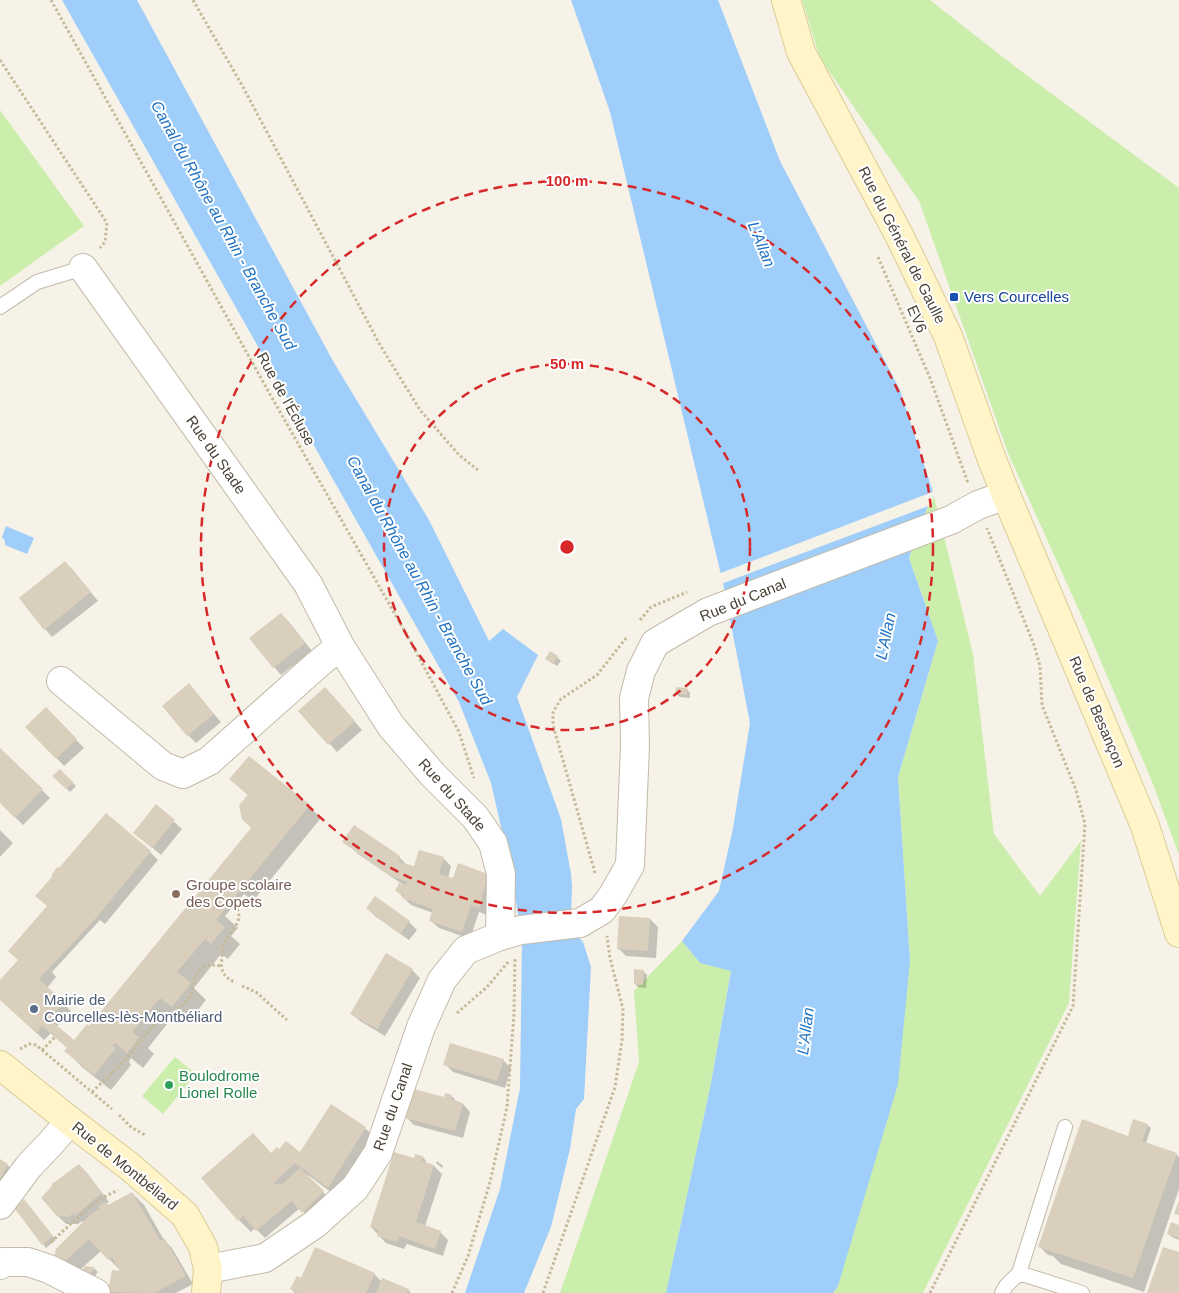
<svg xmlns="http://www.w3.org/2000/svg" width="1179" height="1293" viewBox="0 0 1179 1293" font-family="Helvetica,sans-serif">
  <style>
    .green { fill: #cceeac }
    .water { fill: #9ecef9 }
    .pier { fill: #f6f2e8 }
    .shadow { fill: #0003 }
    .building { fill: #d9cfbc }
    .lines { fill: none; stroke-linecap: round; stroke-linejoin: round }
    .service-casing { stroke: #c2bba9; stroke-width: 16 }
    .minor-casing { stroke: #c2bba9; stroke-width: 30 }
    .tertiary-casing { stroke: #c2bba9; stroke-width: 30 }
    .secondary-casing { stroke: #dacc93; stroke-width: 30 }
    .path { stroke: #c6b999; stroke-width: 3; stroke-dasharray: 2.5 2.5; stroke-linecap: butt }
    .service { stroke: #fff; stroke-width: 14 }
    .minor { stroke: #fff; stroke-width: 28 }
    .tertiary { stroke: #fff; stroke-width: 28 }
    .secondary { stroke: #fff5c9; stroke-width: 28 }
    .ring { fill: none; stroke: #d62828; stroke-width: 2.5; stroke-dasharray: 9 6 }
    .transit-dot { fill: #1a4fb4; stroke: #fff; stroke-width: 2 }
    .education-dot { fill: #8d6e63; stroke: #fff; stroke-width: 2 }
    .service-dot { fill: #5c6f8a; stroke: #fff; stroke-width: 2 }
    .leisure-dot { fill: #2e9e5b; stroke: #fff; stroke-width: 2 }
    .labels { text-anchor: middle; stroke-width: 4; stroke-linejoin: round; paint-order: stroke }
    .street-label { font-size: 15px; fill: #4a4336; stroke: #fff }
    .transit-label { font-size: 15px; fill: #164399; stroke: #fff; text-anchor: start }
    .education-label { font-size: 15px; fill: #785e54; stroke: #fff; text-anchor: start }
    .service-label { font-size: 15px; fill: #4e5e75; stroke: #fff; text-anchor: start }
    .leisure-label { font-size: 15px; fill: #27864d; stroke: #fff; text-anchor: start }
    .water-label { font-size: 16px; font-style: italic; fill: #2174c3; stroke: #fff }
    .centre { fill: #d62828; stroke: #fff; stroke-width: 2.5 }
    .ring-label { font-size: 15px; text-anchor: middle; font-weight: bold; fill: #d62828; stroke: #fff; stroke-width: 4; stroke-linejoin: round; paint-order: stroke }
  </style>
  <rect width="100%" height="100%" fill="#f6f2e8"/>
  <path class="green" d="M802,0H930L1013,65L1179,188V855L1153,784L1082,617L1008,453L919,201L820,58Z
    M0,110L84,226L0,286Z
    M933,492L973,654L994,834L1040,896L1081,841L1069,1003L923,1293H833L838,1286L910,961L898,777L938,641L909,558Z
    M682,941L700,963L731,970L711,1083L666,1293H560L639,1062L634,991Z
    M175,1057L196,1074L163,1114L142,1096Z"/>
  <path class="water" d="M62,0H137L333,361L429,520L489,641L503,629L538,655L517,697L561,819L571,874L572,887L571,915L574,932L583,942L591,967L584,1099L576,1109L570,1149L551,1227L524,1293H465L500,1189L520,1088L522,939L510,866L491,783L459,702Z
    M571,0H718L780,161L900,390L933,492L909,558L938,641L898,777L910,961L898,1084L838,1286L833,1293H666L711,1083L731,971L700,963L682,941L719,891L733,828L750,723L723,583L610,112Z
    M6,526L34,538L27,554L5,545V541L2,537Z"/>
  <path class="pier" d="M935,491L931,505L721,584L718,574Z"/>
  <path class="shadow" d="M65,562L73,570L98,601L52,637L45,629Z
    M281,614L289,622L312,651L281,675L274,667Z
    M557,657L561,661L557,666L547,659Z
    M189,685L221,722L196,743L188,735Z
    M687,689L690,693V698L680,697L676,694Z
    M333,696L362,730L337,752L300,711Z
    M46,709L84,748L64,766L27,727Z
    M0,749L50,798L23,825L0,802Z
    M60,771L76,786L70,792L54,776Z
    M231,779L309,806L321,818L253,901L244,894L225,916L238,928L231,936L240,944L228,959L221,954L194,988L206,1000L188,1022L176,1013L148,1048L154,1054L143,1068L131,1058L129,1062L131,1065L111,1090L82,1067L66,1051L68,1048L51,1033L44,1040L0,998V982L150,852L158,860L105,924L100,920L52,972L56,977L47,988L71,1011L56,1027L73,1042L90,1028L252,828L249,796Z
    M156,806L182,829L161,855L143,840Z
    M0,830L13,843L0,857Z
    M353,849L399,857L408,866L418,869L443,858L451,866L448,878L454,880L488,875L487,915L479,912L470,939L439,928L431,921L433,913L411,905L397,891L405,886L358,854Z
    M367,908L409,922L417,930L409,940L375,916Z
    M650,919L658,927L656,958L626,956L618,948Z
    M412,970L420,978L385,1036L360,1021L352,1014Z
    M643,971L647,975L646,988L638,987L635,984Z
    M503,1060L511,1068L505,1088L453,1072L445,1064Z
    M451,1096L455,1099L454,1102L463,1104L470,1112L463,1138L414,1125L406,1117L448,1100Z
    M1147,1125L1151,1128L1146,1143L1176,1154L1179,1157V1189L1144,1292L1061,1264L1053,1256L1048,1255L1040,1247L1128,1137Z
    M365,1128L377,1140L340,1199L308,1175L307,1176L331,1200L311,1220L300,1208L265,1238L255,1228L251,1232L239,1220L271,1154H300Z
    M423,1157L426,1161L425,1163L434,1166L442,1174L425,1226L440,1232L448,1240L443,1256L407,1244L404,1249L386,1243L371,1227L418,1161Z
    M0,1160L11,1168L0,1200Z
    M437,1161L443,1166L442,1168L436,1163Z
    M79,1165L87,1173L109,1202L106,1204L109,1206L132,1193L144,1205L164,1240L172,1248L193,1284L176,1293H111L110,1292L122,1272L101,1251L72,1277L54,1261L84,1223L82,1221L78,1224H66L57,1215Z
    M27,1204L56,1240L46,1248L43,1244Z
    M1179,1226V1240L1172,1237L1168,1234Z
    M86,1267L95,1269L98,1272L89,1284Z
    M374,1274L382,1282L383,1279L408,1290L411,1293H295L291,1289L302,1280Z"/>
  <path class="building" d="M65,561L91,592L44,630L19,598Z
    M281,613L305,643L273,668L249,638Z
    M550,651L558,656L553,664L545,659Z
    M189,683L214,714L187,736L162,706Z
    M325,687L355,721L328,745L298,711Z
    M676,687L687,688V695L675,694Z
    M46,707L77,739L56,759L25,727Z
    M0,748L43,789L15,818L0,803Z
    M249,756L310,805L216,920L225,927L211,944L205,939L177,972L191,983L172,1007L160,998L132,1032L139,1037L127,1053L115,1043L113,1045L116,1048L94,1075L64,1051L67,1048L42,1026L36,1033L0,1000V980L18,960L8,951L47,906L35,896L52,877L51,876L57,867L59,868L106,813L151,851L96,918L39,979L64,1002L49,1019L74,1040L87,1024L89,1026L251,828L242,819L239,805L248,795L229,779Z
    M60,769L73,782L66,789L52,776Z
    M156,804L175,820L152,848L133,833Z
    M354,825L400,856L399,862L414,866L419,850L444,857L439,874L453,878L458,863L488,874L479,908L471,905L462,932L429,921L433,909L402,898L403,895L395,891L399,883L405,886L407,882L391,876L342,842Z
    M375,896L410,921L400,934L366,908Z
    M619,916L650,918L648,951L617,949Z
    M386,953L413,969L377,1029L350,1014Z
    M634,969L644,970L643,985L634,984Z
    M450,1043L504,1059L497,1081L443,1065Z
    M414,1089L444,1097L445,1093L452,1095L451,1099L463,1103L455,1131L405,1118Z
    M331,1104L366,1127L328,1188L295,1163L274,1183L276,1185L279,1183L281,1185L300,1168L324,1191L302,1213L292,1201L256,1231L243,1216L238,1221L201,1178L253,1133L271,1153L277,1147L279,1149L286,1141L300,1152Z
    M1082,1119L1128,1136L1133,1119L1148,1124L1142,1141L1177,1153L1133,1278L1038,1247Z
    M394,1152L414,1158L415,1154L423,1156L422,1161L434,1165L416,1222L441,1231L435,1249L399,1236L397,1242L377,1236L379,1230L370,1227Z
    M0,1159L8,1164L0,1179Z
    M79,1164L102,1193L75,1216L73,1213L69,1217L57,1216L41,1198L52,1186V1184Z
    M132,1192L160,1240L165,1239L186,1276L154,1293L108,1292L112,1270L120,1271L112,1257L108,1260L89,1239L61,1265L53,1261L56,1249L92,1213L100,1209L98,1206L106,1202L108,1205Z
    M24,1199L53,1236L42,1245L15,1209Z
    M1179,1200V1215L1174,1214Z
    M1171,1222L1179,1225V1238L1167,1234Z
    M315,1247L375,1273L366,1293H298L290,1289L297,1276L301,1278Z
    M1163,1247L1179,1252V1293H1147Z
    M85,1266L95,1267L85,1282L77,1277Z
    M382,1278L409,1289L406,1293H376Z"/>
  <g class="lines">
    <g class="service-casing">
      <path id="service" d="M0,307L37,282L83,268
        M1019,1273L1082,1293
        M1002,1293L1006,1286L1019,1273L1065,1127"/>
    </g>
    <g class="minor-casing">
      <path id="minor" d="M83,268L308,584L340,646L391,726L433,775L475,817L493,843L501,874L500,936
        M61,681L163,766L183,774L209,761L318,664L340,646
        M0,1205L29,1166L50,1144L70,1121
        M0,1265L3,1262H28L49,1269L96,1293"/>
    </g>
    <g class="tertiary-casing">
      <path id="tertiary" d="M208,1269L265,1258L315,1224L355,1188L378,1153L421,1027L442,980L466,950L500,936L521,930L580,923L602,910L613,895L630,865L635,746L634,698L641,671L655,643L708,612L951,520L978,505L1006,495"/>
    </g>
    <g class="secondary-casing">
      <path id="secondary" d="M786,0L801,52L899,235L948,336L991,457L1006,495L1145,826L1179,933
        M0,1065L70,1121L129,1166L185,1215L203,1247L208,1269L206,1293"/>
    </g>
    <path class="path" d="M51,0L267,389L408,637L459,732L474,778
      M193,0L243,87L380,345L420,410L459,455L478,470
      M0,60L107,223L105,242L100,248
      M878,257L930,378L968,483
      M640,620L651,607L687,592
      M595,873L553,725V712L561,699L597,675L627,637
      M231,901C233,904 237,907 238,911C243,923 227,935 223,946C222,950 222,954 222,958C220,972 224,977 236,983
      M242,986L256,992L287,1020
      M457,1013L487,987L509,961
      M20,1049L29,1044L36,1045L112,1109
      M42,1050L55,1037
      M92,1092C101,1083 111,1075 120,1065C132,1053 142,1037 155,1024C164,1014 180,1011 188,999C195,990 192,976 202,968C208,964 214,965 221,966
      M119,1115L131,1127L145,1135
      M51,1242L96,1201L118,1190
      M452,1293L468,1256L490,1182L507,1107L514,1014L515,957
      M543,1293L615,1087L622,1040L623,1009L610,958L607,936
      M930,1293L1073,1006L1085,824L1076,790L1042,705L1040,666L1034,645L987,528"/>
    <use href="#service" class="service"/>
    <use href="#minor" class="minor"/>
    <use href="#tertiary" class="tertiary"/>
    <use href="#secondary" class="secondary"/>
  </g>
  <g class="ring">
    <circle cx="567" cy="547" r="183"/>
    <circle cx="567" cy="547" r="366"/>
  </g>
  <rect class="transit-dot" x="949" y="292" width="10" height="10" rx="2.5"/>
  <circle class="education-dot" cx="176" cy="894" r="5"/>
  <circle class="service-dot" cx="34" cy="1009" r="5"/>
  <circle class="leisure-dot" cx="169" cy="1085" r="5"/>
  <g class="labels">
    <g class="street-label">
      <text transform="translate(902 245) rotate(63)" y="5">Rue du Général de Gaulle</text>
      <text transform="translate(917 319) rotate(67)" y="5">EV6</text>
      <text transform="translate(286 399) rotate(61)" y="5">Rue de l'Écluse</text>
      <text transform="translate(216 455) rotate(55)" y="5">Rue du Stade</text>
      <text transform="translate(743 600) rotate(-22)" y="5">Rue du Canal</text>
      <text transform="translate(1097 712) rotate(67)" y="5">Rue de Besançon</text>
      <text transform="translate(452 795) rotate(48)" y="5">Rue du Stade</text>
      <text transform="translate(393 1107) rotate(-71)" y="5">Rue du Canal</text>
      <text transform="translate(125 1166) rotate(39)" y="5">Rue de Montbéliard</text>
    </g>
    <g class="transit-label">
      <text x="964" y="302">Vers Courcelles</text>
    </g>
    <g class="education-label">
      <text x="186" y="890">Groupe scolaire<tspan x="186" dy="17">des Copets</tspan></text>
    </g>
    <g class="service-label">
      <text x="44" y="1005">Mairie de<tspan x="44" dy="17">Courcelles-lès-Montbéliard</tspan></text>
    </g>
    <g class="leisure-label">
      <text x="179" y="1081">Boulodrome<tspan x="179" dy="17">Lionel Rolle</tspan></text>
    </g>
    <g class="water-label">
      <text transform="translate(224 225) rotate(61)" y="6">Canal du Rhône au Rhin - Branche Sud</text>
      <text transform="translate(762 244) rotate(68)" y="6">L'Allan</text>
      <text transform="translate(420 580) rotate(61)" y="6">Canal du Rhône au Rhin - Branche Sud</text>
      <text transform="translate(885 636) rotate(-78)" y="6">L'Allan</text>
      <text transform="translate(805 1031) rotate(-83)" y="6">L'Allan</text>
    </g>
  </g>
  <circle cx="567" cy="547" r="8" class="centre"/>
  <g class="ring-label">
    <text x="567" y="186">100 m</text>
    <text x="567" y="369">50 m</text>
  </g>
</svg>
